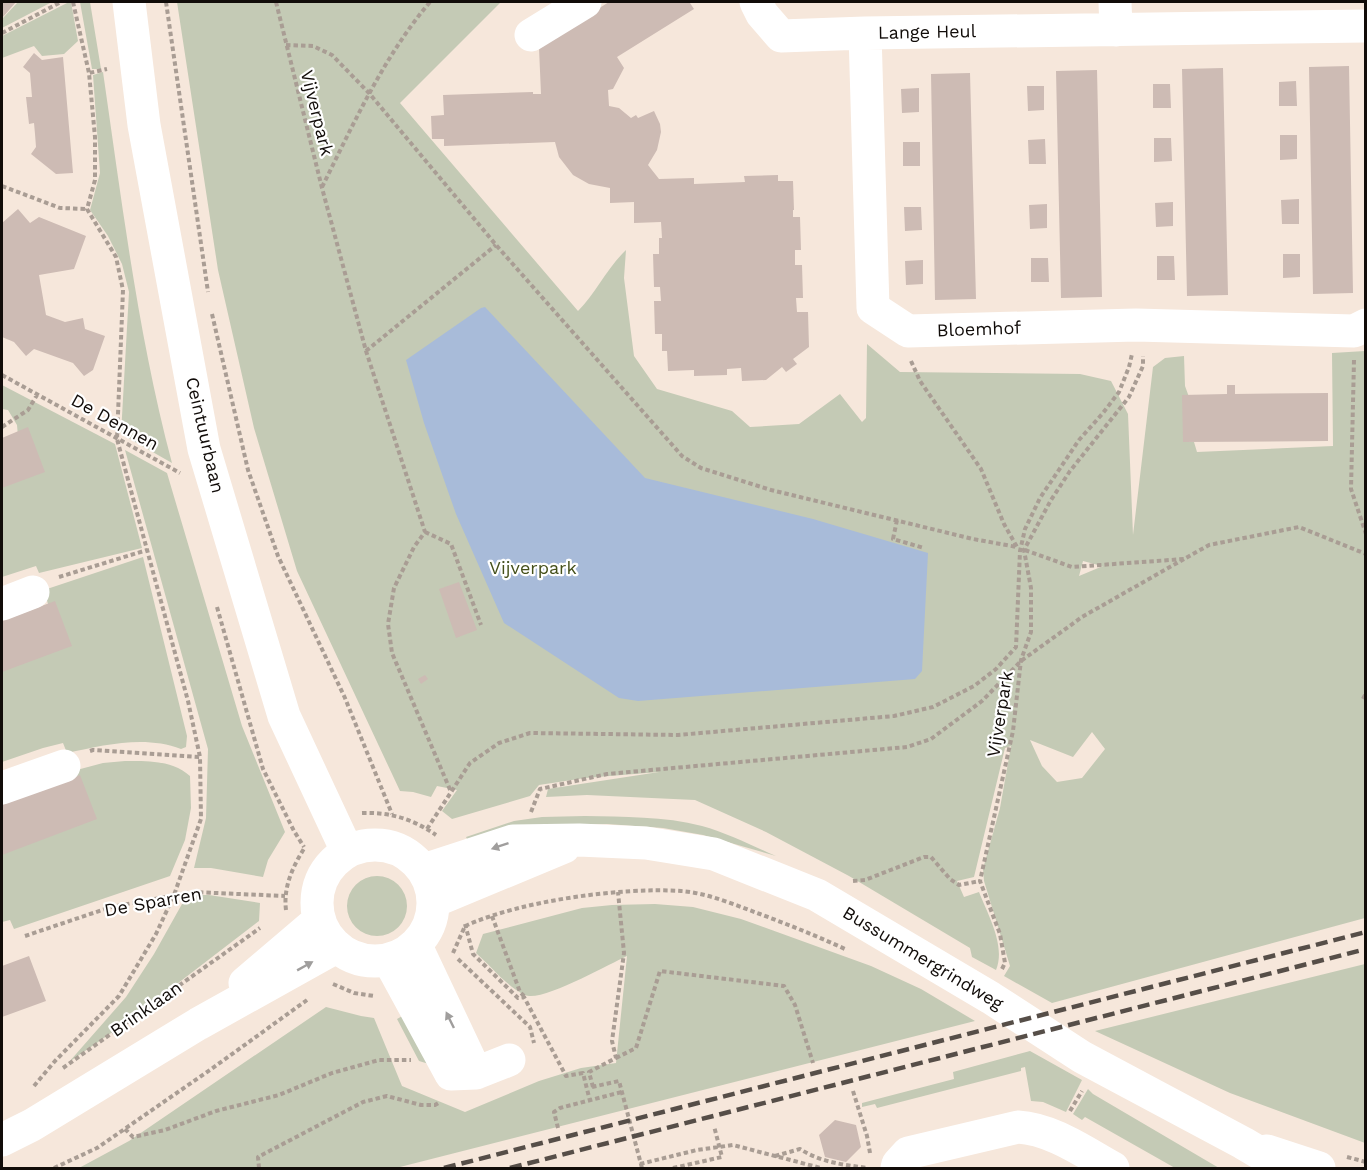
<svg xmlns="http://www.w3.org/2000/svg" width="1367" height="1170" viewBox="0 0 1367 1170" font-family="'Work Sans',sans-serif">
  <style>
    .green { fill: #c4cab5; fill-rule: evenodd }
    .water { fill: #a8bbd9 }
    .building { fill: #cdbbb4 }
    .lines { fill: none; stroke-linecap: round; stroke-linejoin: round }
    .path { stroke: #a99d94; stroke-width: 4; stroke-dasharray: 4.5 3; stroke-linecap: butt }
    .minor { stroke: #fff; stroke-width: 33 }
    .major { stroke: #fff; stroke-width: 33 }
    .rail { stroke: #564e48; stroke-width: 4.5; stroke-dasharray: 12 6; stroke-linecap: butt }
    .oneway { fill: #a09e9d }
    .labels { text-anchor: middle; stroke-width: 4.5; stroke-linejoin: round; paint-order: stroke }
    .street-label { font-size: 18px; fill: #110c09; stroke: #fff }
    .park-label { font-size: 18px; fill: #45501a; stroke: #fff }
  </style>
  <rect width="100%" height="100%" fill="#f6e7db"/>
  <path class="green" d="M18,2H52L2,28V19Z
    M69,2H71L78,41L64,54L42,56L34,46L2,58V36Z
    M80,2H90L101,69H92Z
    M177,2H501L400,103L578,311C596,293 607,268 626,250L624,278L634,356L657,389L732,411L750,427L799,424L840,394L862,422L866,418L867,344L900,372L1080,374L1111,381L1128,414L1133,535L1153,367L1165,358L1184,356L1185,386L1189,397L1183,442H1194L1197,452L1333,446L1332,353L1365,351V918L1052,1003L1004,976L1010,966L984,881L983,869L1000,808L1011,746L1005,748L974,877L957,881L964,897L979,892C988,915 1006,946 996,970L972,957L970,948L849,876L766,832L695,800L587,795L546,797L548,789L659,772L585,778L539,785L530,796L452,819L442,811L457,790L437,786L431,797L413,792L400,791L297,571L254,428L218,270ZM1083,561L1102,566H1103L1079,576ZM1092,732L1105,749L1082,778L1057,782L1042,766L1030,740L1073,757Z
    M103,72C122,203 138,335 172,463L121,434L129,292L122,264L108,236L90,210L100,173L93,75Z
    M2,385L115,444L142,548L39,573L36,566L2,577V442L18,436L17,425L8,410L2,409Z
    M125,450L167,473L242,726L285,832L268,860L263,877L211,868H194L206,818L208,749Z
    M143,557L187,736L186,747L181,749C145,735 104,745 67,753L63,743L43,748L2,762V622L48,604L44,590Z
    M125,761C148,761 172,760 190,776L191,808L185,840L170,876L14,929L10,920L2,922V811L78,785L73,771L103,763Z
    M585,816C623,817 664,816 702,826C727,833 751,845 776,856L703,835L663,828L607,824L562,825L470,845L466,837L514,821L542,817Z
    M347 906a30 30 0 1 1 60 0a30 30 0 1 1-60 0Z
    M197,895H209L260,903L259,921L130,1020L69,1062L126,997L154,954L182,904Z
    M655,904L693,907L741,919L871,966L921,989L975,1021L396,1168H79L129,1141L326,1007L361,1016L374,1018L402,1086L465,1112L539,1081L581,1068L616,1063L627,956C609,964 541,1003 525,995C506,986 492,967 476,953L483,934L582,908L612,905Z
    M1365,964V1143L1230,1093L1095,1031Z
    M404,1015L429,1064L419,1061L397,1019Z
    M1030,1051L1082,1080L1066,1112L1043,1102L1031,1101L1025,1067L1021,1068V1071L877,1108L875,1104L862,1107V1103L954,1079L953,1072Z
    M1088,1089L1093,1094L1219,1168H1175L1085,1117L1082,1120L1073,1114Z"/>
  <path class="water" d="M485,307L645,478L813,519L928,553L922,671L915,679L638,701L619,698L504,623L456,514L424,423L406,360L481,308Z"/>
  <path class="building" d="M2,2H16L3,17L2,16Z
    M609,2H692L690,3L694,9L617,57L624,68L613,89L608,90L609,106L619,108L631,118L636,115L638,118L654,111L660,124L661,132L657,150L648,165L659,179L694,178V184L745,182L744,176L778,175V181H793L794,210H793V217H800L801,250H795V265H802L803,298H796L797,312H808L809,347L793,359L797,364L786,372L782,367L766,380L742,381L741,368L727,369V375L694,376V370L668,371L667,351H662V334H655L654,301H661L660,287H654L653,254H659V238H662L661,222L634,223V202L610,203V188L589,184L573,175L559,157L555,142L444,146V139H432L431,116L444,115L443,95L533,92V94H541L539,48L553,37Z
    M34,53L42,60L63,57L73,173L56,174L31,154L36,147L35,134L34,123L29,124L26,97H32L30,73L23,67Z
    M1349,66L1353,293L1313,294L1309,67Z
    M1223,68L1228,295L1187,296L1182,69Z
    M1097,70L1102,297L1061,298L1056,71Z
    M970,73L976,299L935,300L931,74Z
    M1296,81L1297,106H1279V82Z
    M1153,84H1170L1171,108H1153Z
    M1027,86H1044V110L1028,111Z
    M919,88V112L902,113L901,89Z
    M1280,135H1297V159L1280,160Z
    M1154,138H1171L1172,161L1154,162Z
    M1045,139L1046,164H1029L1028,140Z
    M903,142H920V166H903Z
    M1299,199V224H1282L1281,200Z
    M1173,202V226L1156,227L1155,203Z
    M1047,204V228L1030,229L1029,205Z
    M904,207H921L922,230L905,231Z
    M18,209L30,223L39,217L86,236L74,269L39,275L46,315L65,322L83,318L85,329L105,336L93,370L84,376L73,363L34,349L26,356L14,342L2,337V223Z
    M1283,254H1300V277L1283,278Z
    M1157,256H1174L1175,280H1157Z
    M1031,258H1048L1049,282H1031Z
    M923,260V284L906,285L905,261Z
    M1227,385H1235V394L1328,393V441L1183,442L1182,395L1227,394Z
    M28,427L45,472L2,488V438Z
    M459,582L477,630L456,638L439,589Z
    M55,601L72,646L2,672V621Z
    M425,675L428,679L421,684L418,679Z
    M80,775L97,819L2,855V805Z
    M29,956L46,1001L2,1017V966Z
    M835,1120L856,1125L861,1147L846,1162L825,1157L819,1135Z"/>
  <g class="lines">
    <path class="path" d="M73,2L89,73
      M166,2L208,292
      M276,2L322,188L366,351L425,532L414,547L394,588L388,624L392,653L451,792
      M2,33L61,2
      M286,45L313,46L332,55L369,93L496,245L682,456L701,468L771,490L973,539L1017,547
      M2,186L60,208L87,209
      M322,187C354,123 384,56 430,2
      M212,314L248,470L278,556L345,698L392,814
      M366,351L496,245
      M1354,360L1351,489L1366,534
      M911,361L920,381L981,469L1004,524L1017,547
      M2,375L180,473
      M2,427L28,410L37,395
      M897,520L893,539L924,548
      M425,532L451,544L481,625
      M1025,550L1072,567L1184,559L1209,545L1299,527L1366,554
      M59,577L147,550
      M217,607L263,769L294,831L304,847
      M1363,699L1366,693
      M90,751L93,750L200,757
      M531,812L540,789L607,774L907,747L931,739L982,701L1021,661L1082,617L1184,559
      M362,813C390,812 413,819 436,835
      M427,829L470,763L499,743L530,733L678,735L894,716L933,707L974,686L996,669L1016,647L1020,551L1025,529L1040,498L1079,440L1103,413L1119,392L1129,367L1132,354
      M853,881L865,880L924,857H931L950,879L959,885L980,881
      M286,910C283,887 293,866 305,847
      M492,916L520,992L524,996
      M465,924L473,954L518,998L524,997L566,1076L583,1073L590,1101
      M465,926C520,901 620,887 681,891C708,893 735,905 760,914C789,925 817,936 845,949
      M25,936L111,907L193,892L285,896
      M453,953L465,926
      M458,959L530,1027L534,1043
      M1002,969L1005,963L1000,934L980,881L1013,731L1021,660L1031,632V588L1024,550L1051,500L1070,471L1129,397L1143,366V356
      M333,984L354,993L374,996
      M616,1058L636,1048L660,971L784,986L795,1005L813,1063
      M63,1068L260,928
      M34,1086L55,1061L119,996L156,934L174,895L201,819L200,757L188,701L117,439L123,290L116,257L87,209L95,180V137L89,73L107,69
      M592,1087L619,1081L642,1168
      M593,1087L589,1072L616,1058L612,1041L624,953L618,892
      M853,1091L867,1136L870,1153
      M1070,1111L1082,1091
      M558,1128L554,1112L560,1108L622,1092
      M125,1129L133,1137L165,1130L216,1111L279,1095L332,1073L379,1060H411
      M775,1156L800,1149C820,1162 844,1165 868,1168
      M1347,1157L1366,1162
      M640,1164L697,1150L733,1145L821,1168
      M54,1168L97,1148L210,1070L307,1000
      M259,1168L258,1157L363,1102L387,1096L421,1105H435L440,1102
      M673,1168L722,1157L714,1126"/>
    <path class="minor" d="M756,2L762,14L781,36L865,33L1366,26
      M1115,2L1116,30
      M865,33L873,308L908,331L1136,325L1354,331L1366,325
      M531,35L585,2
      M2,604L33,592
      M2,788L64,766
      M416,946L476,1073
      M389,960L451,1074L476,1073L509,1060
      M897,1168L898,1164L908,1153L1018,1127C1052,1129 1084,1152 1113,1168"/>
    <path class="major" d="M129,2L144,125L204,449L284,716L347,851
      M317 903a58 58 0 1 1 116 0a58 58 0 1 1-116 0Z
      M424,870L513,841L579,840L646,843L714,854L817,895L991,998L1082,1057L1243,1143L1285,1168
      M434,901L564,847
      M245,983L319,920
      M2,1140L32,1125L198,1024L336,947
      M1267,1151L1319,1168"/>
    <path class="rail" d="M444,1168L1366,932
      M510,1168L1366,949"/>
  </g>
  <defs><path id="oneway-solid" d="M-6-.8H1V-3.2L6.5 0L1 3.2V.8H-6Z" transform="scale(1.5)"/></defs>
  <g class="oneway">
    <use href="#oneway-solid" transform="translate(500 846) rotate(161)"/>
    <use href="#oneway-solid" transform="translate(305 966) rotate(-29)"/>
    <use href="#oneway-solid" transform="translate(450 1020) rotate(-116)"/>
  </g>
  <g class="labels">
    <g class="street-label">
      <text transform="translate(927 32) rotate(-1)" y="6">Lange Heul</text>
      <text transform="translate(317 113) rotate(76)" y="6">Vijverpark</text>
      <text transform="translate(979 329) rotate(-2)" y="6">Bloemhof</text>
      <text transform="translate(115 422) rotate(29)" y="6">De Dennen</text>
      <text transform="translate(205 435) rotate(77)" y="6">Ceintuurbaan</text>
      <text transform="translate(1000 714) rotate(-81)" y="6">Vijverpark</text>
      <text transform="translate(153 902) rotate(-10)" y="6">De Sparren</text>
      <text transform="translate(923 958) rotate(31)" y="6">Bussummergrindweg</text>
      <text transform="translate(146 1009) rotate(-35)" y="6">Brinklaan</text>
    </g>
    <g class="park-label">
      <text x="533" y="574">Vijverpark</text>
    </g>
  </g>
  <rect width="1367" height="1170" fill="none" stroke="#110c09" stroke-width="6"/>
</svg>
